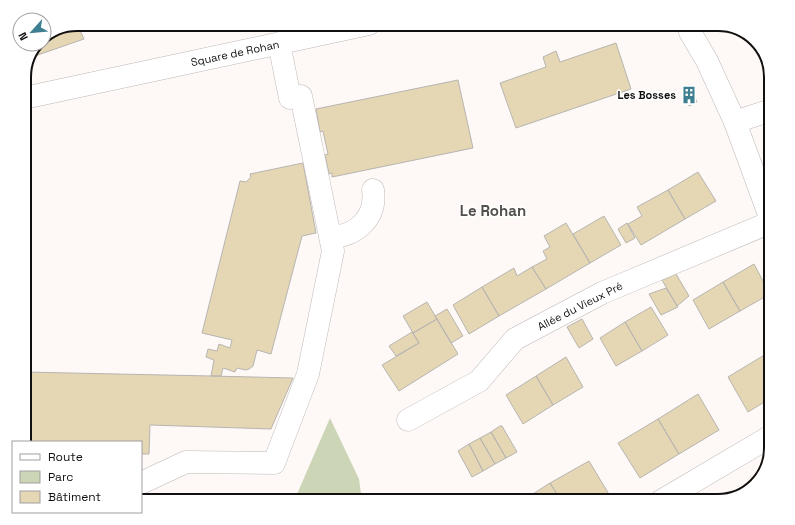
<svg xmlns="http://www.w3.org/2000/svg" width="795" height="525" viewBox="0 0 795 525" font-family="'Space Grotesk',sans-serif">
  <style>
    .green { fill: #cdd5b7 }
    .building { fill: #e5d6b4; stroke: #b7b5b1 }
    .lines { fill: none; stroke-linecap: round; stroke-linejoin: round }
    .minor-casing { stroke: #bdb8b6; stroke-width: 23 }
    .minor { stroke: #fff; stroke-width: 22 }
    .labels { text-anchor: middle; stroke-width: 3; stroke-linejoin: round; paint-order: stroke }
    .street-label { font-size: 11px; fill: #12100f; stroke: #fff }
    .poi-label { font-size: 11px; font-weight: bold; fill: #12100f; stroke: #fff; text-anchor: end }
    .district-label { font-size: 15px; font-weight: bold; fill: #534f4c; stroke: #fff }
    .rim { fill: none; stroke: #12100f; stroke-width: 2 }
  </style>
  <rect width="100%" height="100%" fill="#fef9f6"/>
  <path class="green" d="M330,418L359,479L362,501H294Z"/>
  <path class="building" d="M77,24L84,39L32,57L38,44H44V38Z
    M616,43L631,89L516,128L500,83L546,67L543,57L556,51L560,62Z
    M458,80L473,148L332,177V173L329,174L325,155L328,154L323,131L320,132L316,109Z
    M690,85L697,102L689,106L682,88Z
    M771,143V171L763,152Z
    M303,163L316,233L302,236L271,354L257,350L253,366L249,369L246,370L237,368L235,372L223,368L221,376H211L214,360L206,357L208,349L217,351L219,344L230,348L232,340L202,333L240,181L246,182L251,177L250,174Z
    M698,172L716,201L685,219L668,190Z
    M668,190L685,219L641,245L628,224L642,216L637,207Z
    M604,216L621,245L590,263L573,234Z
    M566,223L590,263L546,289L532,267L547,259L543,251L550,247L544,236Z
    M627,223L635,238L626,243L618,229Z
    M754,264L770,294L740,311L723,282Z
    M532,267L546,289L499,316L482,287L514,268L517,276Z
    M676,274L689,296L677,306L662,280Z
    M723,282L740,311L709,329L693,300Z
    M482,287L499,316L469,334L453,305Z
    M666,288L678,307L661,315L649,294Z
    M427,302L437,319L413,333L403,316Z
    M651,307L668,335L642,351L625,322Z
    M447,309L463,336L451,343L435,316Z
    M437,319L458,354L399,391L382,365L419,343L413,333Z
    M582,319L593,339L579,348L567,327Z
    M625,322L642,351L616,366L600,338Z
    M412,332L419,343L396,356L389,346Z
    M771,351V363L766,354Z
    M766,354L771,363V398L748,412L728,377Z
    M566,357L583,387L553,405L536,376Z
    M24,372L211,376L293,378L271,429L150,425L149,454H141V442H30L31,426H24Z
    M536,376L553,405L523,424L506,395Z
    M698,394L719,430L679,454L658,419Z
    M658,419L679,454L640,478L618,443Z
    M500,426H502L517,452L506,458L491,432Z
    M491,432L506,458L495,464L480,438Z
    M480,438L495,464L483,471L469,444Z
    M469,444L483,471L472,477L458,451Z
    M589,461L610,496L601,501H561L550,483Z
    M550,483L561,501H522Z
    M442,496L445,501H431Z"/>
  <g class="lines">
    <g class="minor-casing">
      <path id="minor" d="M688,24L690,32L707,61L735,122L771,220
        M24,98L369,24
        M735,122L771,110
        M331,237C357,236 377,217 373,190
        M408,420L479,381L515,339L602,293L771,222
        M141,483L186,462L274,463L308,374L333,251L301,96L290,98L279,43
        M661,501L771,436"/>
    </g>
    <use href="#minor" class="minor"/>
  </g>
  <defs>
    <g id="building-bare" transform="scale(1.38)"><path d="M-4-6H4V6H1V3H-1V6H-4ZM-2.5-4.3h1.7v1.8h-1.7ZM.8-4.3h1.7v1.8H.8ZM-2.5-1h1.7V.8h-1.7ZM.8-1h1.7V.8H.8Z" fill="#3d7f91" stroke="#fff" stroke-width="2.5" paint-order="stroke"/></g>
  </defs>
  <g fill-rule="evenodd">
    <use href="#building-bare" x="689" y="95"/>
  </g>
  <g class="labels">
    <g class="street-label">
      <text transform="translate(235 53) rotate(-12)" y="4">Square de Rohan</text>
      <text transform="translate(580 306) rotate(-27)" y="4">Allée du Vieux Pré</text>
    </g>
    <g class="poi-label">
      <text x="676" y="99">Les Bosses</text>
    </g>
    <g class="district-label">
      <text x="493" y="216">Le Rohan</text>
    </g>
  </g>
  <path d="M0 0H795V525H0ZM77 31H718A46 46 0 0 1 764 77V448A46 46 0 0 1 718 494H77A46 46 0 0 1 31 448V77A46 46 0 0 1 77 31Z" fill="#fff" fill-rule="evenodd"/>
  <path class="rim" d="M77 31H718A46 46 0 0 1 764 77V448A46 46 0 0 1 718 494H77A46 46 0 0 1 31 448V77A46 46 0 0 1 77 31Z"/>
  <rect x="12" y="441" width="130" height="72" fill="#ffffff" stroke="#a09f9f"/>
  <rect x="20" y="454" width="20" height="6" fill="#ffffff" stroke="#a09f9f"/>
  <text x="48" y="461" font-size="12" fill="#12100f">Route</text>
  <rect x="20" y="471" width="20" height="12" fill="#cdd5b7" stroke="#a09f9f"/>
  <text x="48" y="481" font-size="12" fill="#12100f">Parc</text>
  <rect x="20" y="491" width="20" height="12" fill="#e5d6b4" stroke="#a09f9f"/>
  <text x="48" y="501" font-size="12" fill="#12100f">Bâtiment</text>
  <g transform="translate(32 32) rotate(243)"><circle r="19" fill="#ffffff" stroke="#a09f9f"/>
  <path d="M0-3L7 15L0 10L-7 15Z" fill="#3d7f91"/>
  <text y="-6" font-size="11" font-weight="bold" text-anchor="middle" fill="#12100f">N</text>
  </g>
</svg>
